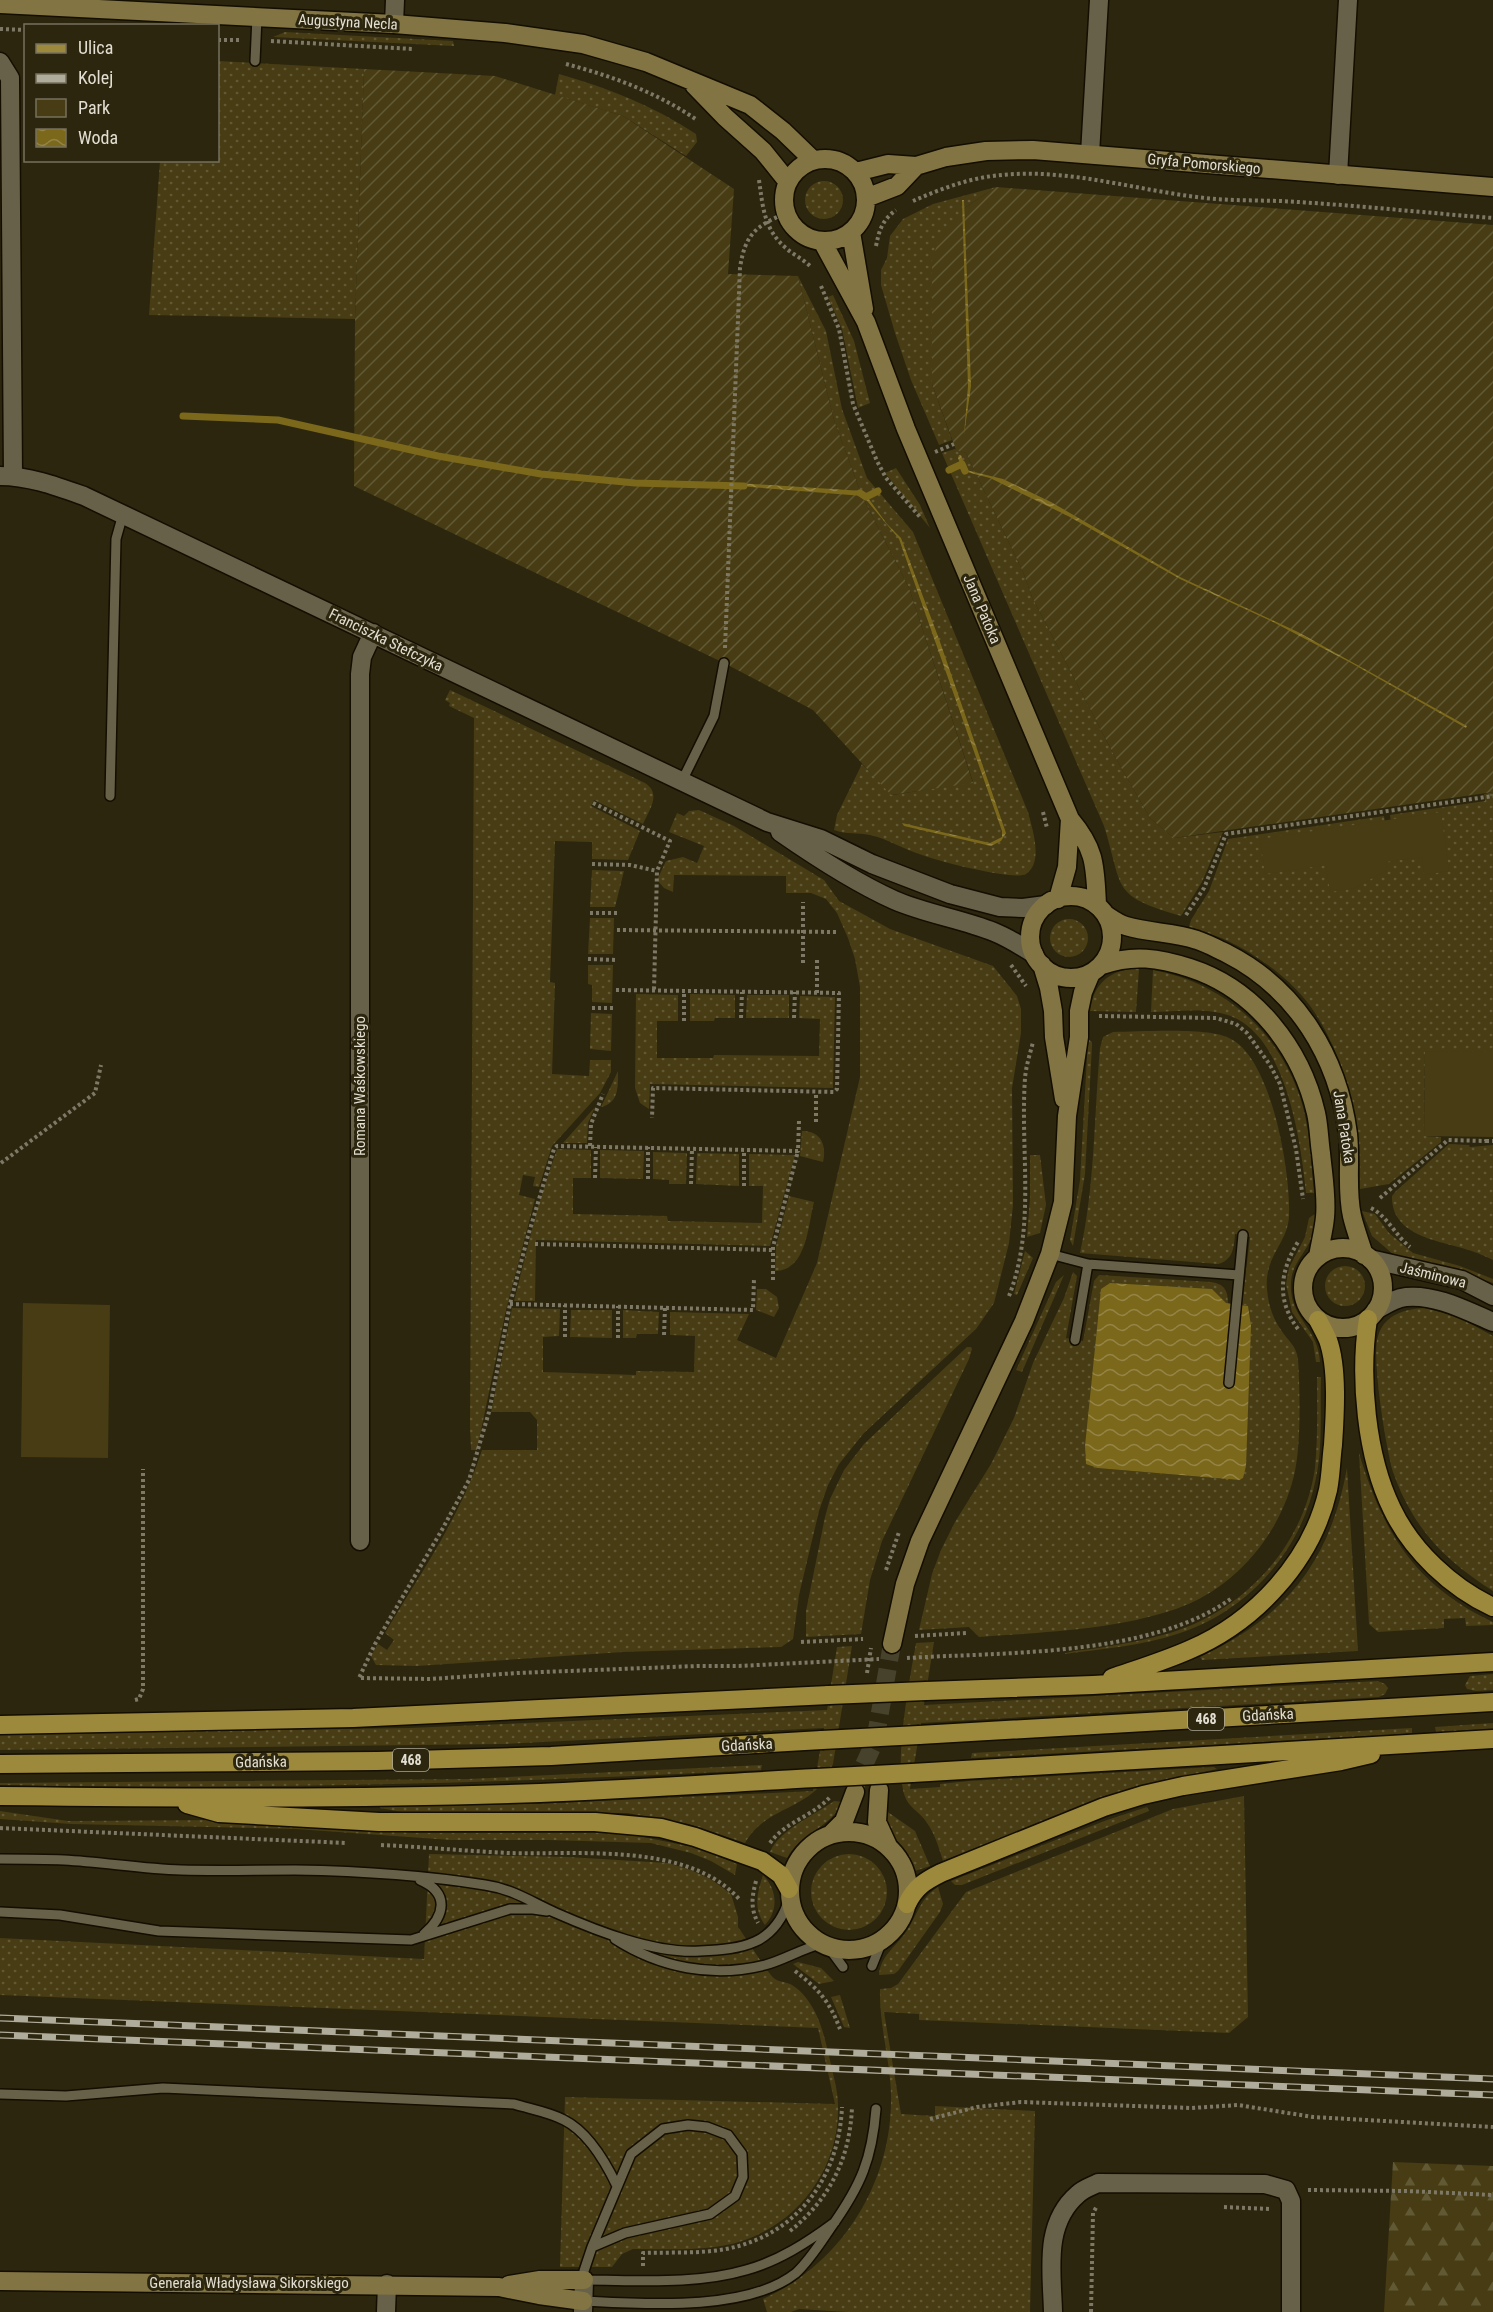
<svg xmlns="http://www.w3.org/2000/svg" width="1493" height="2312" viewBox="0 0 1493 2312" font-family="'Roboto Condensed',sans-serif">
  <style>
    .grass { fill: url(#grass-dots) }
    .forest { fill: url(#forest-firs) }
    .park { fill: #473c13 }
    .garden { fill: url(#garden-furrows) }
    .water { fill: url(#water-waves) }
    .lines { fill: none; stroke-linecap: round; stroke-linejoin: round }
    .stream { stroke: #7b681b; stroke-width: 7 }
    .secondary-tunnel { stroke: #47422c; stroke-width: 18; stroke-dasharray: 18 9; stroke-linecap: butt }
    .lane-casing { stroke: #140e00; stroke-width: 12 }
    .street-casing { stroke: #140e00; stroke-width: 21 }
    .secondary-casing { stroke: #140e00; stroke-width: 21 }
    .primary-casing { stroke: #140e00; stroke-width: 21 }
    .path { stroke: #7e7966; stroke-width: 4; stroke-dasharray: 3 3; stroke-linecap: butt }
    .lane { stroke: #686149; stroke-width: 9 }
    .street { stroke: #686149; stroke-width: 18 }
    .secondary { stroke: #827543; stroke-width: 18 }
    .primary { stroke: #9d893c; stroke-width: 18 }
    .rail-casing { stroke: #b0ac9c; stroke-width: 7 }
    .rail { stroke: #2c260f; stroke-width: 4.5; stroke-dasharray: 14; stroke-linecap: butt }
    .primary-bridge-casing { stroke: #140e00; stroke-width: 21; stroke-linecap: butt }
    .primary-bridge { stroke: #9d893c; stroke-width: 18 }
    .labels { text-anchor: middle; stroke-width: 6; stroke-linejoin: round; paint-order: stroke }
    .shield { fill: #2c260f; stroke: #aba797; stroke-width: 1.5 }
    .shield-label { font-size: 14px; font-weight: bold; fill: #e2ded1 }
    .street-label { font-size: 15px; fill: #e2ded1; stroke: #2c260f }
  </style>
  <defs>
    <pattern id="grass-dots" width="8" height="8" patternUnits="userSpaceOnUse" patternTransform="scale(1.5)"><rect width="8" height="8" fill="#473c13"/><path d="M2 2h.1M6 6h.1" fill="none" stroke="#615834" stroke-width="1.8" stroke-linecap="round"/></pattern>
    <pattern id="forest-firs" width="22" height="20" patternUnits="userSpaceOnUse" patternTransform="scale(1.5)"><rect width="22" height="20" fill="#473c13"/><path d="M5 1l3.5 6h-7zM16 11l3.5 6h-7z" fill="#615834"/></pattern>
    <pattern id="garden-furrows" width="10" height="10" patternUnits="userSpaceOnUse" patternTransform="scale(1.5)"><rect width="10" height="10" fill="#473c13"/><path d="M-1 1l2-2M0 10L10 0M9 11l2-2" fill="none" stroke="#615834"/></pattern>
    <pattern id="water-waves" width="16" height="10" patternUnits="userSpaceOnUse" patternTransform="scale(1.5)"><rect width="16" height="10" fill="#7b681b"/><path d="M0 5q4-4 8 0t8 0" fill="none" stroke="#948446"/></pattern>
  </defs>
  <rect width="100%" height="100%" fill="#2c260f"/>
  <path class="grass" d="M285,32L453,41L454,46L273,37Z
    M218,61L364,69L355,319L149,315L160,161L218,160Z
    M559,74C608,88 654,106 696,134L697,142L686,156L623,116L555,95Z
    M805 200a19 19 0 1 1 38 0a19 19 0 1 1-38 0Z
    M996,187L963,209L959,216L932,384L952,440L939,445L911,380L895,333L881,285V270L887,258L890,236L903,219L933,204Z
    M798,276L826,331L842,409L867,478L913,532L1028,812C1032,828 1044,862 1026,874C1015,881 937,861 922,855C905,850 888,839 870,835C857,832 847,835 834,830L837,815L862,764L893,795L973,782L909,588L862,496L834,420Z
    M833,295L854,341L870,403L858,408L842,329L828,297Z
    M955,449L966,453L1023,572L1032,597L1115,757L1150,818L1174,838L1223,832L1202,882L1181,916C1110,895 1124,890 1104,826L942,453Z
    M896,468L920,505L930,528L885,473Z
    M450,690L645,783C662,794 649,810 643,824L594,800L591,806L640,831L628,860L592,859V842L555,841L550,982L555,983L552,1074L589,1076L590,1060H611V1072L600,1093L552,1146L539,1187L533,1186L535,1177L523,1175L519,1195L535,1199L506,1310L477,1450H471L470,1427L474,718L449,706L450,703L445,700Z
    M1493,792V1052H1425L1424,1136L1441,1137V1142L1389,1184L1360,1189C1360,1173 1360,1158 1359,1143C1356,1101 1338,1048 1315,1013C1297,985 1266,961 1236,945C1222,937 1204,932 1189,927L1191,920L1209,891L1228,839L1384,816L1388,842L1394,846L1390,815L1485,801L1484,794Z
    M699,810L734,826L824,880L839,901L861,913L890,929L993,966L1017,996L1021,1009V1033L1012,1088L1013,1205L1009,1243L994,1303L976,1329L864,1433L839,1464L828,1485L819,1511L799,1595L793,1639L781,1647L623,1652L417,1666L376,1665L371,1656L378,1644L387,1650L394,1640L385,1633C420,1574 461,1516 482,1450H537V1420L530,1412H491L512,1308L560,1309L559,1336L543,1337V1372L636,1375V1371L694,1372L695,1336L670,1335V1312L749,1314L737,1340L776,1358L817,1263L860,1077V987L855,959L848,938L837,913L826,899L811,893H786V876L674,875L673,892L664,888L657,880L666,861L683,857L697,863L698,861L704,846L669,832L677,813L684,816L689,811Z
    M592,870L624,871L615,907H590Z
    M590,918H614L613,954H588Z
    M1050 938a19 19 0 1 1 38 0a19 19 0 1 1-38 0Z
    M588,965H613L612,1003L592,1002V985L588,984Z
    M1139,969L1136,1012L1090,1011C1093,983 1112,968 1139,969Z
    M1153,970C1223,983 1277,1030 1300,1097C1310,1127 1311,1161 1314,1193H1306C1301,1142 1287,1045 1237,1019C1212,1006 1177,1012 1151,1012Z
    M636,994L678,995V1021H657V1058H713L714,1055L819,1056L820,1019L799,1018L800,996L835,997L833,1088L650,1084L649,1109L640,1103L635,1088Z
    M690,994L735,995V1018H715L714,1021H690Z
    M747,995H789V1018H746Z
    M591,1013L612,1014L611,1051L590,1049Z
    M1113,1032C1141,1032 1206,1027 1229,1038C1272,1057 1291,1174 1289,1216C1288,1243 1264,1256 1267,1289C1268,1304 1273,1319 1281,1330C1288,1341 1296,1345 1298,1359C1300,1389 1301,1442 1295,1471C1282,1532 1237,1588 1176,1609C1114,1630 1045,1632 979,1637L969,1627L919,1630L932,1574L941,1550L955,1522L991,1464L1014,1418L1033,1363L1064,1298L1073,1272L1077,1276L1066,1338L1083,1341L1094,1281L1099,1275L1211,1282C1225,1284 1228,1291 1228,1304L1085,1455L1091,1466L1097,1468L1239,1480L1248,1306L1242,1305L1250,1237L1235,1234C1234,1248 1233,1260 1218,1264L1080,1253C1095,1185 1094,1116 1100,1048L1103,1037Z
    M1088,1039L1092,1042V1046L1085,1174L1073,1246L1070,1240L1080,1180Z
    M618,1071C618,1087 619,1103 601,1107Z
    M595,1107L588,1123L587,1143H563Z
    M802,1131C821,1131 827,1145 823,1162L800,1156Z
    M1449,1144L1469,1145L1470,1147L1493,1145V1260C1483,1255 1473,1251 1462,1248C1434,1240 1391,1234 1392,1196L1396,1191Z
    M557,1149L591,1150V1178H573V1214L667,1216L668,1221L762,1223L763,1186H749V1154L795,1155L770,1246L536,1240L535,1301H514L538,1206Z
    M600,1150L644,1151L643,1179L600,1178Z
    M653,1152L687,1153L686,1184H669V1180L653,1179Z
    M697,1153L739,1154V1186L696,1184Z
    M1030,1155H1040L1046,1205L1040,1233L1027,1237L1030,1198Z
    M789,1196L814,1202C808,1225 807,1271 775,1271L776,1246Z
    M1362,1211L1375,1214L1389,1233L1413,1253L1460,1266L1493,1279V1283L1457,1269L1394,1255L1372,1236Z
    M1315,1214C1315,1222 1316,1229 1312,1237C1303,1258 1289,1265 1291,1291C1293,1319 1319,1331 1320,1362H1316L1313,1342L1292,1312L1286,1284L1289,1268L1305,1237L1309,1218Z
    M1025,1251L1033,1258L1017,1295L1014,1294Z
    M1325 1286a20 20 0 1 1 40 0a20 20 0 1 1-40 0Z
    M1064,1275L1022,1372L1016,1370L1056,1282Z
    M757,1289H766L777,1297L779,1308L774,1317L756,1310Z
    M1425,1308L1458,1317L1493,1336V1591C1460,1570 1432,1547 1412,1513C1404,1500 1398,1486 1393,1472C1386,1449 1371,1356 1378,1336C1385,1314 1405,1309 1425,1308Z
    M571,1310H612V1338L570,1337Z
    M623,1310L659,1312L658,1334H637L636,1338H623Z
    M967,1347H971L972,1349L969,1359L882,1541L870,1580L861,1634L806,1637V1611L825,1517L830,1499L844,1470L864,1444Z
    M1317,1377H1321C1320,1410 1323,1446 1316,1478C1302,1550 1249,1610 1180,1633C1143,1646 1102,1649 1063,1654C1073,1650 1087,1650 1098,1648C1122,1644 1146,1640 1170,1633C1244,1611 1304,1546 1315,1468C1318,1438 1317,1407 1317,1377Z
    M1359,1453C1383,1533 1415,1585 1493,1622V1625L1466,1626L1465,1618L1444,1619V1628L1378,1632L1369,1624Z
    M1347,1468L1358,1651L1202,1660L1200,1657C1286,1617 1330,1562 1347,1468Z
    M934,1642L924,1705L1378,1681L1385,1684L1388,1688L1385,1694L1379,1697L921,1723L910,1789L940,1787V1784L969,1781L1213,1767L1217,1769L1157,1782L1101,1798L943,1861C939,1848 935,1834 927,1823C922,1814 910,1808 906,1799C892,1769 910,1678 916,1643Z
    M852,1646L833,1764C815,1812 769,1802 745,1843L689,1824L627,1813L402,1812L380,1808L381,1806L537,1804L813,1791L824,1728L504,1744L0,1750V1734L409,1728L827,1710L837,1647Z
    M1493,1674V1690L1476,1691L1467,1689L1465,1685L1470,1676Z
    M1493,1723V1729L1436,1732L1435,1727Z
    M1412,1728V1733L1390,1735L971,1758L972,1753Z
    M762,1765L761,1770C508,1783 254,1790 0,1785V1783L468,1779Z
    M1244,1796L1248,2017L1229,2033L919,2020V2014L884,2012L901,2114L935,2116V2106L1035,2111L1030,2312H847L799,2309L791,2312H767L763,2299C843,2263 893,2181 891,2094C890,2059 879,2025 880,1989L891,1988L898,1984L966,1892L1173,1809Z
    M834,1801L843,1802C830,1828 801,1833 787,1858L770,1852C779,1830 815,1815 834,1801Z
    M1147,1807L1149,1811L962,1885H955L951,1881L1107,1820Z
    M885,1810L915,1831L930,1866L915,1871C905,1850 888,1834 885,1810Z
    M0,1811L68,1821L224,1820L275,1822L414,1833H623L698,1848L737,1864L735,1875L711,1861L691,1853L651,1843L549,1840H451L296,1829L71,1824L0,1819Z
    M429,1854L568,1857L668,1863L691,1870L712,1880L731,1894L738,1917V1927C745,1936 768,1974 775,1979C779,1982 787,1982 792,1985C802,1991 810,2002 815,2012C823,2028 826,2044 830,2060C833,2075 838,2090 838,2105C840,2166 800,2222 742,2241C708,2252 669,2249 633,2249L622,2254L612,2267H560L565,2097L835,2104L818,2028L0,1995V1938L424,1959Z
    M811 1892a38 38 0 1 1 76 0a38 38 0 1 1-76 0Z
    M763,1875C777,1889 779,1910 765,1925C753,1908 757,1893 763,1875Z
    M938,1887L943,1904L940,1912L898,1971L894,1974L879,1975C881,1955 895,1948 906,1932C917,1916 920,1898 938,1887Z
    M798,1962L821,1968L834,1981L819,1984L793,1964Z
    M840,1995L850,2028L844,2027L831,1997Z"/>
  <path class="forest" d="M1393,2162L1493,2166V2312H1384Z"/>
  <path class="park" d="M1441,812L1449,871L1424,875L1422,857L1386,862L1387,870L1355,888L1330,892L1326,865L1265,874L1260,839Z
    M1425,1051L1493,1052V1137L1424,1136Z
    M23,1303L110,1305L108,1458L21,1457Z"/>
  <path class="garden" d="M364,69L495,76L623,116L734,189L728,274L798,276L834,420L862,496L909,588L973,783L891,795L813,710L724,663L354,486L355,319Z
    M996,187L1493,225V792L1174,838L1150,818L1115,757L1032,597L1023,572L966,453L956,450L932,384V261L940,235L963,209Z"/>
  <path class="water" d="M962,200H964L971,386L964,435L968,386Z
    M959,455H961L966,470L1003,479L1051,502L1180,577L1298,632L1467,726L1466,728L1353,664L1273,622L1180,579L1068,516L990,478L963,471L958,458Z
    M738,483L863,491L887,524L901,538L939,639L1006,833L1001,841L991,846L904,826L902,823L990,843L1002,837V831L899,539L863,496L738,486Z
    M1110,1283L1212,1289L1226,1303L1248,1306L1251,1326L1246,1466L1243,1478L1239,1480L1097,1468L1086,1464L1085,1446L1101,1289Z"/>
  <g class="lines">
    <path class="stream" d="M183,416L278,420L438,456L541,474L635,483L744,486
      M949,470L962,464L965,471
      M860,493L866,497L878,491"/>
    <path class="secondary-tunnel" d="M855,1790L858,1778L875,1741L892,1644"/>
    <g class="lane-casing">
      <path id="lane" d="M255,61L257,17
        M682,781L714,716L724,663
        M110,796L116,539L123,514
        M1050,1254L1088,1264L1239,1275
        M1075,1340L1088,1264
        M1229,1383L1243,1235
        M0,1859C21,1859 42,1859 64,1860C103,1862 142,1869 181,1870C219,1871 257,1870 295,1870C357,1871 423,1875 485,1885C513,1889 531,1902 556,1913C597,1931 655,1954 700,1951C743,1949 775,1945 789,1899
        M420,1880C450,1893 445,1916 424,1934
        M0,1912L60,1915L159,1931L411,1940L510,1909H533L547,1911
        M615,1939C660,1968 713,1978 765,1965C784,1960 801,1949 821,1944
        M829,1948L843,1967
        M872,1966L882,1941
        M0,2094L66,2096L163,2088L514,2104C530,2109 549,2112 564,2120C588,2132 606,2163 617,2186
        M592,2247L625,2233L710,2214L735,2196L743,2177L742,2154L728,2135L707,2127L688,2125L663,2129L631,2154L592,2247L584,2271V2280C637,2280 695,2285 746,2270C779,2261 808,2242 835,2222
        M583,2301C643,2304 747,2312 796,2273C810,2260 821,2242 832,2226C861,2185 872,2159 876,2109"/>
    </g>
    <g class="street-casing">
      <path id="street" d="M394,24L395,0
        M0,62L10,78L13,476
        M1090,154L1099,0
        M1338,175L1348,0
        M0,476C29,476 56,486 84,496L767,822L821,839L872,864L950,894L1000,907L1023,908L1046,905
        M780,832C816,857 854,882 894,900C926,914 962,919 994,932C1009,938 1021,946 1034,954
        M1370,1259L1462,1280L1493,1296
        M1376,1310C1385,1305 1395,1298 1406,1297C1436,1294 1467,1311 1493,1322
        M360,1541V674L362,657L373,633
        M386,2312L387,2284
        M583,2312L584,2280
        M1053,2312C1052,2271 1043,2224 1078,2194C1083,2189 1092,2186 1098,2183L1265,2184L1286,2190L1291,2201V2312"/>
    </g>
    <g class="secondary-casing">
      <path id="secondary" d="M0,4L394,24L505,33L583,44L646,62L750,105L783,131L813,160
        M694,85L725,117L763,151L788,182
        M784 200a41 41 0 1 1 82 0a41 41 0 1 1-82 0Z
        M856,172L888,164L916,166L946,157L986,151L1033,150L1493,187
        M866,198L897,186L916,166
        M851,232L864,309
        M822,241L866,322L906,429L1070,819L1067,867L1058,899
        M1070,819C1096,850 1095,866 1097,905
        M1030 937a41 41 0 1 1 82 0a41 41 0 1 1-82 0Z
        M1106,915C1112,919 1119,924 1126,926C1149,933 1174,932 1197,940C1207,943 1217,949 1226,953C1297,989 1338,1057 1348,1134C1351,1161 1346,1190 1352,1216C1355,1229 1360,1242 1364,1255
        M1042,965L1049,988L1053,1011L1054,1037L1064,1099
        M1102,965C1133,954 1159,958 1190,968C1255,989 1301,1048 1316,1113C1319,1126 1319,1140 1321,1153C1323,1174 1327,1197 1325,1217C1324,1230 1320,1244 1318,1257
        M1303 1288a40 40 0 1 1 80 0a40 40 0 1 1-80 0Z
        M892,1644L905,1584L920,1541L1024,1321L1050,1254L1063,1202L1067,1116L1079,1037V1011L1083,992L1091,973
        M879,1790L877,1822L888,1846
        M790 1891a59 59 0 1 1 118 0a59 59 0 1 1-118 0Z
        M831,1834L844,1821L855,1792
        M0,2281L499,2287L539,2295L583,2301
        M509,2285L540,2280H584"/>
    </g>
    <g class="primary-casing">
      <path id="primary" d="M1368,1319C1359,1377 1366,1456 1392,1509C1412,1551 1452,1588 1493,1607
        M1112,1678C1138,1669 1164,1661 1189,1650C1255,1622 1312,1561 1328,1490C1331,1475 1331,1460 1333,1445C1335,1415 1338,1368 1328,1340C1325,1333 1321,1326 1318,1320
        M926,1691L1093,1685L1493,1662
        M0,1725L353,1718L829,1695
        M919,1735L1493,1702
        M0,1764L377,1761L551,1756L822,1740
        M912,1773L1493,1739
        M0,1796C180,1798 360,1799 540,1793C632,1789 724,1783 816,1778
        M187,1804L219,1813L379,1822H595L661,1828L695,1837L762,1861L781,1875L789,1889
        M907,1904C915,1887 925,1881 941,1873L1104,1807L1143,1795L1183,1786L1341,1761L1371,1754"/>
    </g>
    <path class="path" d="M0,29L26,30
      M218,40H242
      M271,41L413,49
      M566,64C612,76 658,93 697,120
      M759,180C763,208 764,230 787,249C794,255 803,259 810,266
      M913,201C936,191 961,181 986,177C1064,164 1140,193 1216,199C1243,201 1271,200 1298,202C1363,206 1428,213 1493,218
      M876,246C879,231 882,220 896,210
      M821,286L839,329L853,404L877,461L886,478L920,517
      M935,452L954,444
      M725,648L740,268C745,234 756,226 786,213
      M593,803L670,841L657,871L654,990
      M1043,812L1047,828
      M592,864L630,865L657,871
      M590,913H618
      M1186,915L1204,888L1226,834L1493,796
      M617,930L836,932
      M588,959L616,960
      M817,960V993
      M803,963V902
      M1011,965L1026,986
      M616,990L839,993L837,1089L834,1092L653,1088L652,1118
      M592,1008H616
      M1099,1016L1216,1018L1236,1024L1247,1033L1270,1065L1280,1084L1296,1149L1303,1199
      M741,1018L742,992
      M794,1018L795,992
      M684,1021V991
      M799,1121L798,1151L557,1146L554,1149L528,1236L510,1304L489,1412L469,1480L443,1528L375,1644L359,1678L430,1679L517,1673L697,1666H739L879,1659
      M816,1122V1092
      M1486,1141H1493
      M590,1146L591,1124L603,1094
      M1,1163L95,1093L101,1065
      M595,1178L596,1147
      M648,1179V1147
      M691,1184L692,1149
      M744,1186V1150
      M1380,1198L1448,1140L1486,1141V1137
      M1371,1208C1387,1216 1396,1236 1410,1247
      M535,1244L773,1250
      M773,1280V1247L798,1151
      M1009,1296C1036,1227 1020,1151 1025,1078C1026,1066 1030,1054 1033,1042
      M510,1304L753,1310L754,1279
      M1298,1329C1276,1300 1280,1271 1298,1242
      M664,1335L665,1308
      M565,1337V1305
      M618,1338V1306
      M886,1570L899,1532
      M915,1636L966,1633
      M801,1642L863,1639
      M907,1658C1004,1652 1151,1657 1232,1598
      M867,1673L871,1648
      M135,1700L139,1699L143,1689V1469
      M0,1828L347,1843
      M770,1843C785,1822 813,1816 830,1797
      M381,1845C424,1847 466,1851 509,1853C579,1855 688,1842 739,1899
      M756,1881C752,1897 750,1907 758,1923
      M795,1971C818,1989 829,2000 840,2029
      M930,2119L977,2107L1021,2102L1192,2108L1238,2105L1313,2117L1493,2127
      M1308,2190L1407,2191L1493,2195
      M1224,2207L1270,2209
      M790,2231C830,2199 850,2158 852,2107
      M643,2266V2253C670,2252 699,2254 726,2249C798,2235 839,2177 842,2107
      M1091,2312L1093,2213L1097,2206"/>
    <use href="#lane" class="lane"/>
    <use href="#street" class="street"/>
    <use href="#secondary" class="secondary"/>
    <use href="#primary" class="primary"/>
    <g class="rail-casing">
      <path id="rail" d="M0,2018L1493,2079
        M0,2035L1493,2095"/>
    </g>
    <use href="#rail" class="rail"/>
    <g class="primary-bridge-casing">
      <path id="primary-bridge" d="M829,1695L926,1691
        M822,1740L919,1735
        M816,1778L912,1773"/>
    </g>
    <use href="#primary-bridge" class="primary-bridge"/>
  </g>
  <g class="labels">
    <g class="shield">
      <rect x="1188" y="1708" width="36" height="22" rx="4.5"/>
      <rect x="393" y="1749" width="36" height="22" rx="4.5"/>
    </g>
    <g class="shield-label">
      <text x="1206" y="1724">468</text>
      <text x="411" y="1765">468</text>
    </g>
    <g class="street-label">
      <text transform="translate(348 22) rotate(3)" y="5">Augustyna Necla</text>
      <text transform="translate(1204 164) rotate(5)" y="5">Gryfa Pomorskiego</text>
      <text transform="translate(982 609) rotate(67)" y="5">Jana Patoka</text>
      <text transform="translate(386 640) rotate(26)" y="5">Franciszka Stefczyka</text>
      <text transform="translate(360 1086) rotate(-90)" y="5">Romana Waśkowskiego</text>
      <text transform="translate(1344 1127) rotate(81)" y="5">Jana Patoka</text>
      <text transform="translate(1433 1275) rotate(14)" y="5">Jaśminowa</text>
      <text transform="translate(1268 1715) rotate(-3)" y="5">Gdańska</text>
      <text transform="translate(747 1745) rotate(-3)" y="5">Gdańska</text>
      <text transform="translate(261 1762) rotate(-1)" y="5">Gdańska</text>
      <text x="249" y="2288">Generała Władysława Sikorskiego</text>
    </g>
  </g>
  <rect x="24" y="24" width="195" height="138" fill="#2c260f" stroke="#75705d" stroke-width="1.5"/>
  <rect x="36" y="44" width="30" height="9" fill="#9d893c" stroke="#75705d" stroke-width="1.5"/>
  <text x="78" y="54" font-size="18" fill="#e2ded1">Ulica</text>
  <rect x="36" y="74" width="30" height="9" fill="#b0ac9c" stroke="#75705d" stroke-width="1.5"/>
  <text x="78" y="84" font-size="18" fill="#e2ded1">Kolej</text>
  <rect x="36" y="99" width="30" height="18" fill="#473c13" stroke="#75705d" stroke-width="1.5"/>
  <text x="78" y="114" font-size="18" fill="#e2ded1">Park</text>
  <rect x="36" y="129" width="30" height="18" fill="url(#water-waves)" stroke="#75705d" stroke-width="1.5"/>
  <text x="78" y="144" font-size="18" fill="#e2ded1">Woda</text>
</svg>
